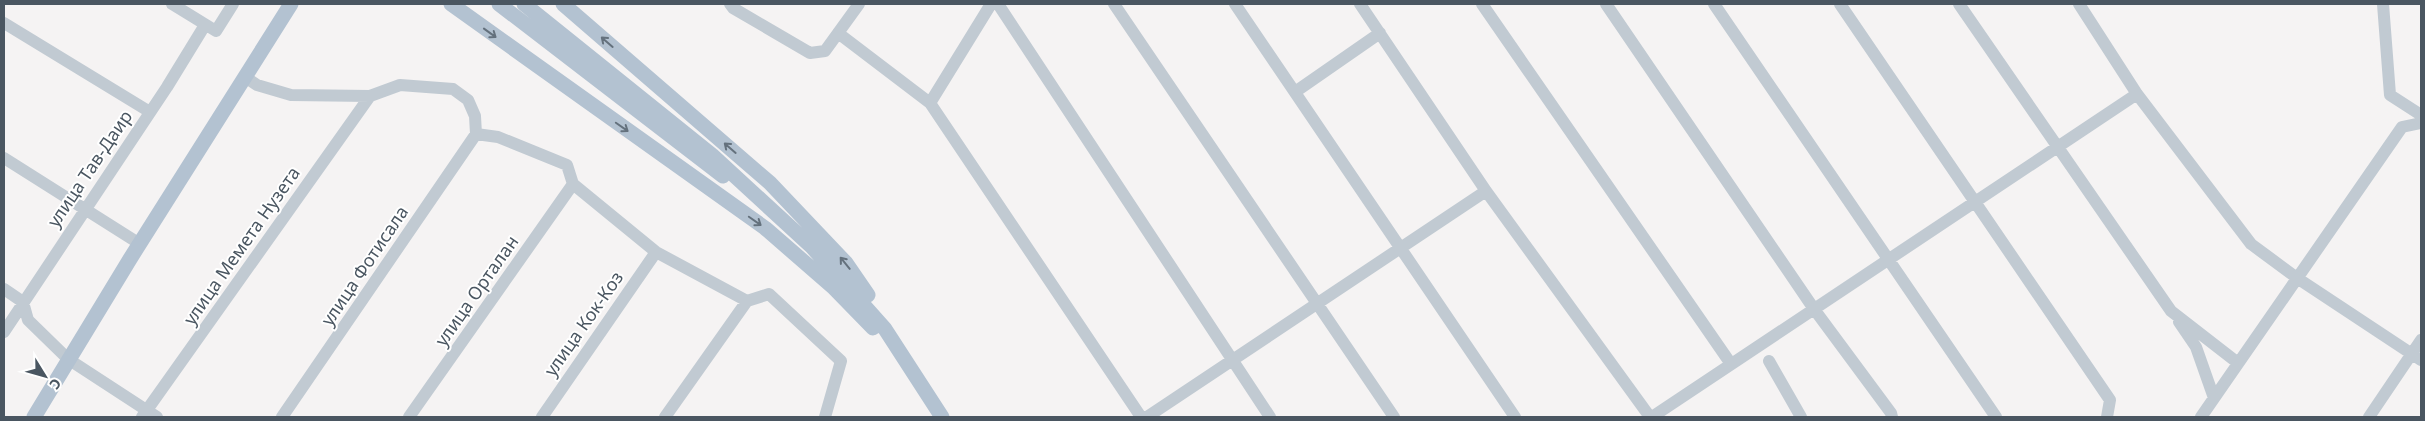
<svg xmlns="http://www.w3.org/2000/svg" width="2425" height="421" viewBox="0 0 2425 421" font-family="'Noto Sans',sans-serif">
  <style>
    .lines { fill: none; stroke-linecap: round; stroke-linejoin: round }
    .minor { stroke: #c1cad2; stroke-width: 12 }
    .major { stroke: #b3c2d1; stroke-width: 15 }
    .oneway { stroke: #64717d }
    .labels { text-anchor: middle; stroke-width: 4; stroke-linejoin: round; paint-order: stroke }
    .street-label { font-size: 18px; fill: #4a5661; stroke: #fff }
  </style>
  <rect width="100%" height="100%" fill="#f5f3f3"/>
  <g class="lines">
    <path class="minor" d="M172,4L216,31L233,4
      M730,4L733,8L810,53L825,51L859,4
      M991,4L930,103L1141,417
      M998,4L1270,417
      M1114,4L1394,417
      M1235,4L1515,417
      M1360,4L1486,191L1650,417
      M1482,4L1731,364
      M1606,4L1814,309L1891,413L1892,417
      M1714,4L1996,417
      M1840,4L2110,400L2107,417
      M1959,4L2171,311L2238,363
      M2079,4L2137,94L2251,244L2297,278L2421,360
      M2383,4L2390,95L2421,115
      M4,23L150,112
      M838,33L930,103
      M245,77L257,85L291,95L370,96L400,85L453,89L468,100L475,116L476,134L498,137L567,165L573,184L656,252L747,301L769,294L841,361L825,417
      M1295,92L1380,33
      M4,158L140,244
      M4,289L23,302L28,320L68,359L157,417
      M2179,322L2196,347L2214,398
      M4,332L167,87L205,25
      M1769,361L1801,417
      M142,417L370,96
      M282,417L476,134
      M409,417L573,184
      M542,417L656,252
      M665,417L747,301
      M1147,417L1486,191
      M1652,417L2137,94
      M2201,417L2402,127L2421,123
      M2369,417L2421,340"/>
    <path class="major" d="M451,4L765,228L833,287L873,328
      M499,4L723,176
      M524,4L712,155L812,247L885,329L942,417
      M563,4L770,183L846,263L868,295
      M34,417L130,259L291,4"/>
  </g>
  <defs><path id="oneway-shaft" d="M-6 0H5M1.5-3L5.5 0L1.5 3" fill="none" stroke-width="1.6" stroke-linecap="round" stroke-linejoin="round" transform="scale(1.25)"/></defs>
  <g class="oneway">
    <use href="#oneway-shaft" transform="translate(490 33) rotate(36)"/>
    <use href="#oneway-shaft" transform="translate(607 42) rotate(-139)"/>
    <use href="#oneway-shaft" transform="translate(622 127) rotate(35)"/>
    <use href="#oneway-shaft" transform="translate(730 148) rotate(-139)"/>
    <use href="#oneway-shaft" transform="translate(755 221) rotate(35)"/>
    <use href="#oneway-shaft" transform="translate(845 263) rotate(-129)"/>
  </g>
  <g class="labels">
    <g class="street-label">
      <text transform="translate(90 169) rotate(-56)" y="6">улица Тав-Даир</text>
      <text transform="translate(242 246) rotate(-55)" y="6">улица Мемета Нузета</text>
      <text transform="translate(365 266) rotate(-56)" y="6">улица Фотисала</text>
      <text transform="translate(477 291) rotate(-55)" y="6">улица Орталан</text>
      <text transform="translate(584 324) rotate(-55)" y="6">улица Кок-Коз</text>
    </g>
  </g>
  <rect width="2425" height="421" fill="none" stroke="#4a5661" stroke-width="10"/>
  <g transform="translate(45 376) rotate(127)" stroke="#ffffff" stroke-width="4" paint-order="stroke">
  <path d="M0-4L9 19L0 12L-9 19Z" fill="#4a5661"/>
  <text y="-8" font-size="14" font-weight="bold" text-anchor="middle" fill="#4a5661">С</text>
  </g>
</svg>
